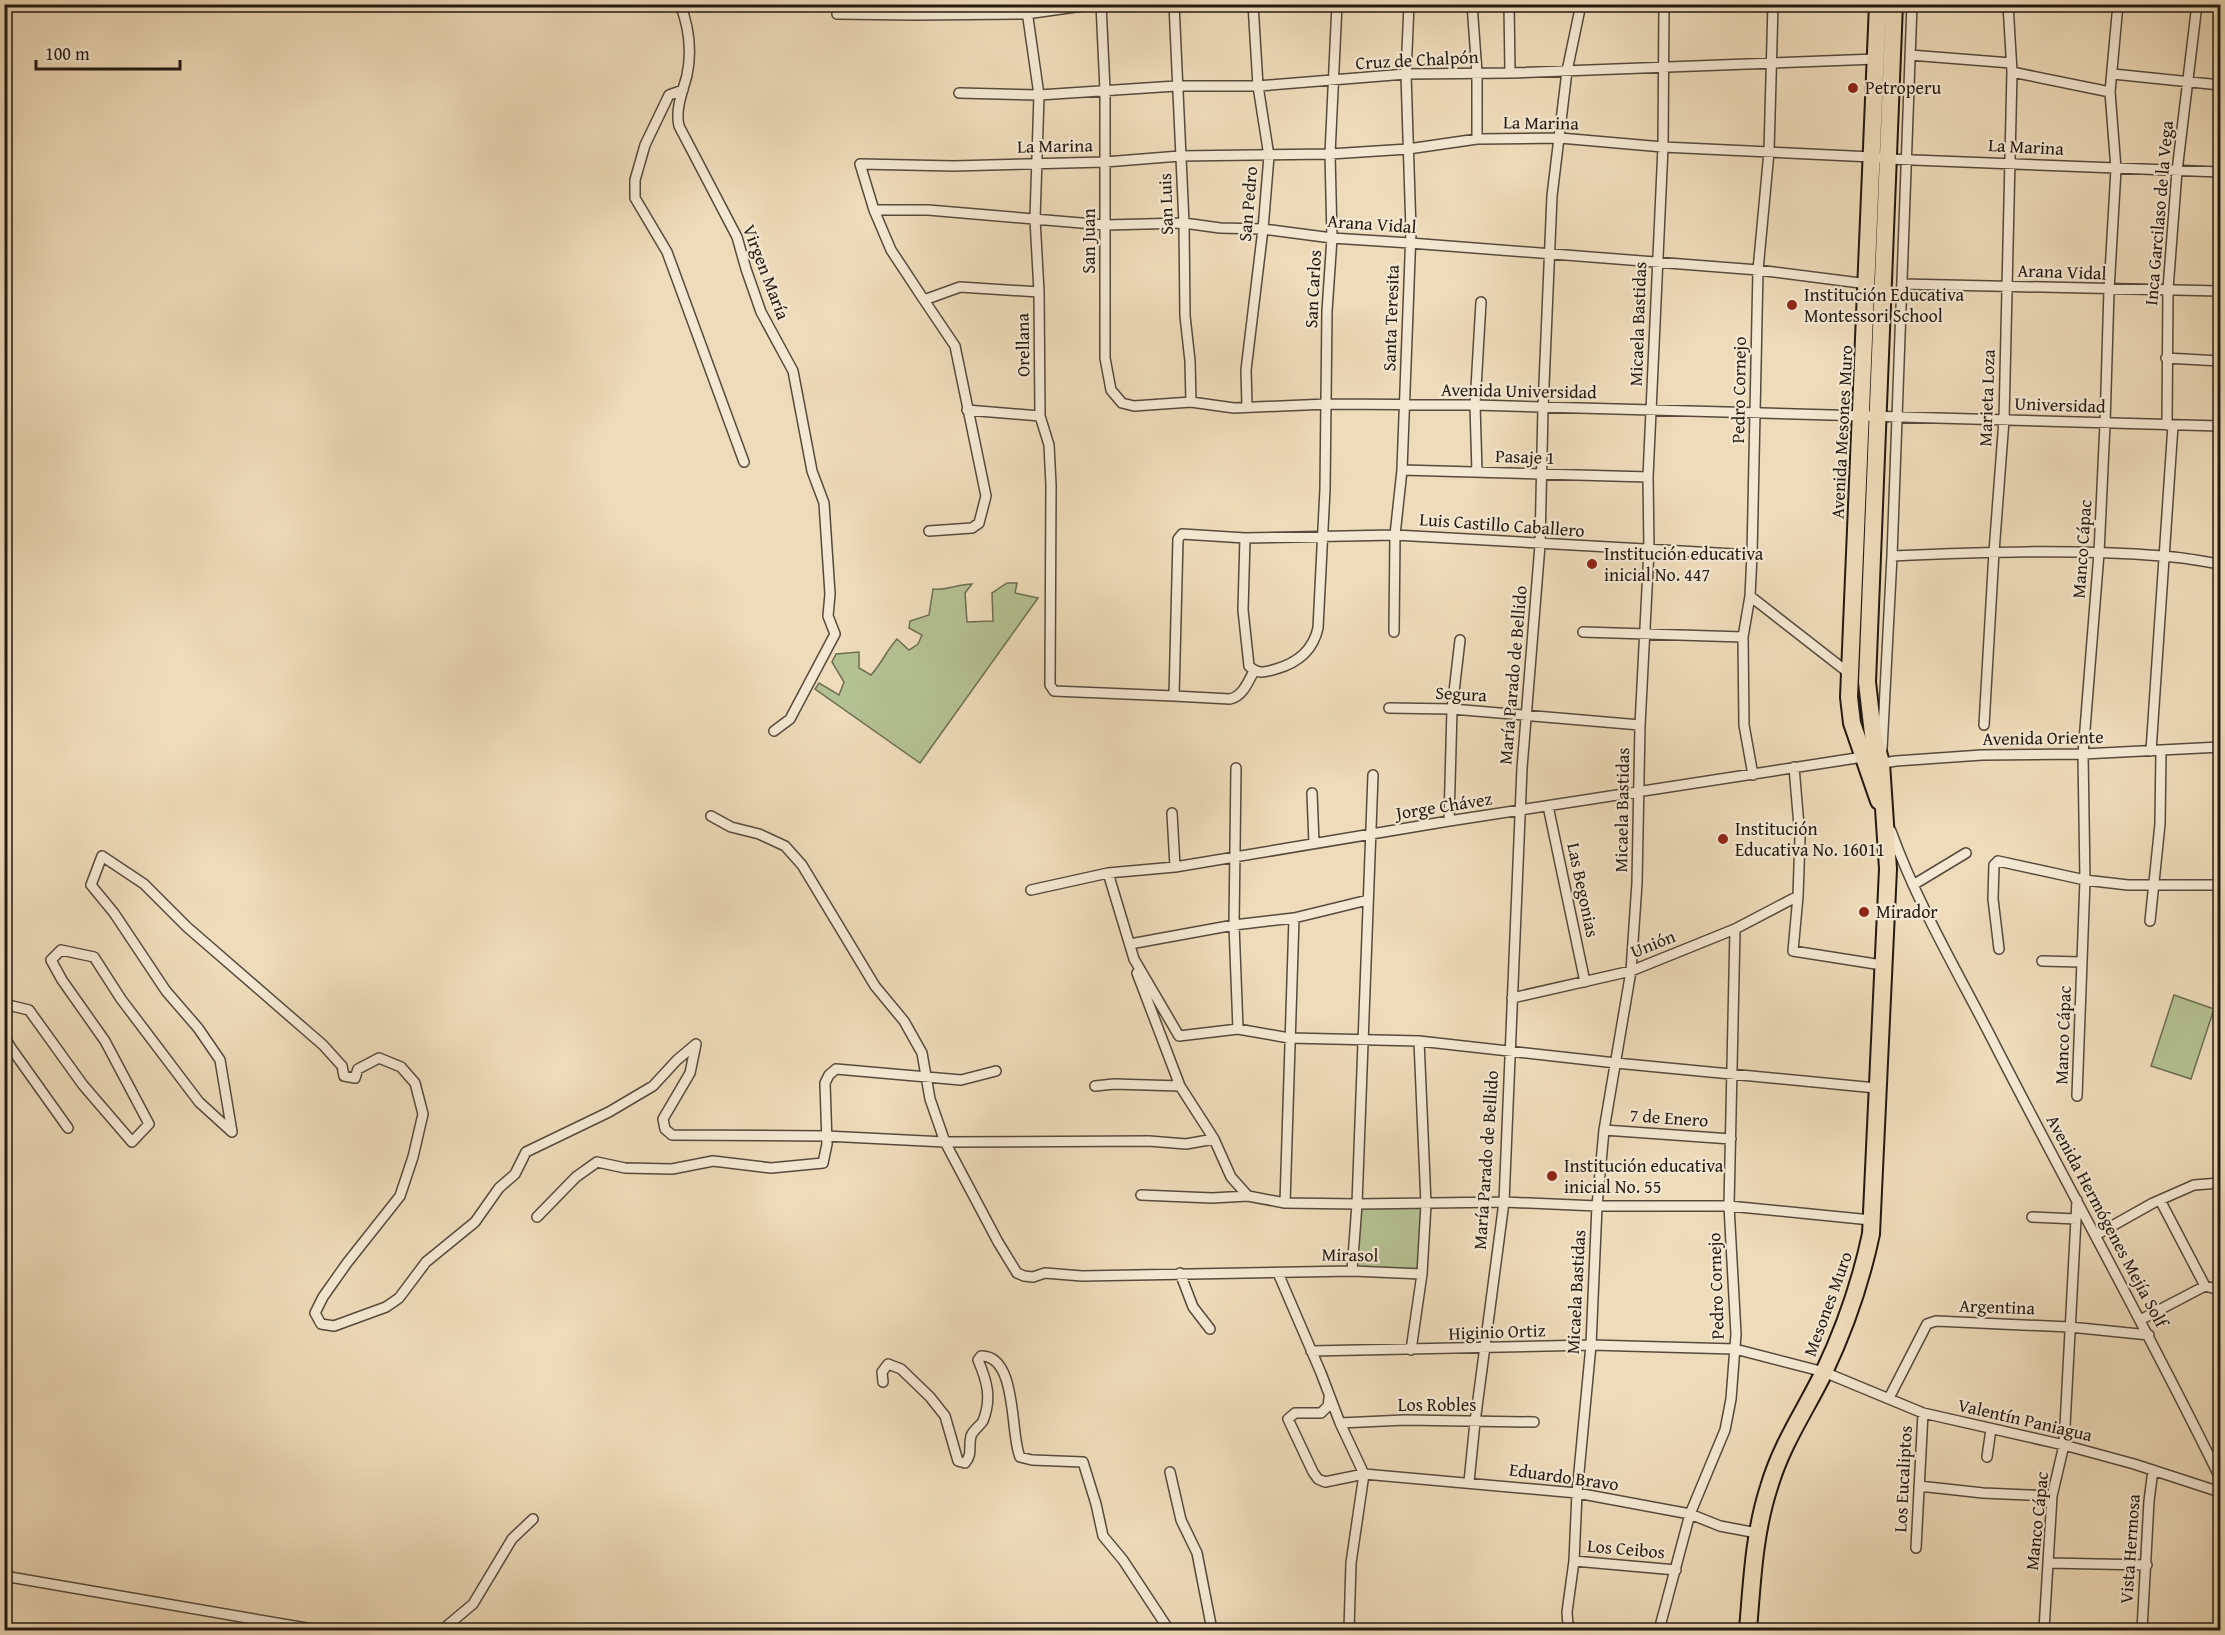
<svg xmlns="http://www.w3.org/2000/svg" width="2225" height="1635" viewBox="0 0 2225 1635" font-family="'Gentium Book Plus',serif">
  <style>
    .green { fill: #b4c192; stroke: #6c6e52; stroke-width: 1.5 }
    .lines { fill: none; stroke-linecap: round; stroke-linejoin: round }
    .street-casing { stroke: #564a3c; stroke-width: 12 }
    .highway-casing { stroke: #231a12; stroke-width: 20 }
    .street { stroke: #f4e8d2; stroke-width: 9 }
    .highway { stroke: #eedbb9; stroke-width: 16 }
    .poi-dot { fill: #8f2418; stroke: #f4e8d2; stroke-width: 2 }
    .labels { text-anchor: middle; stroke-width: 4.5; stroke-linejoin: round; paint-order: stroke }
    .street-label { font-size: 18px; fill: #231a12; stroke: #f4e8d2 }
    .poi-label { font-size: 18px; fill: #231a12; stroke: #f4e8d2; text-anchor: start }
  </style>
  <rect width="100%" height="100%" fill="#eedbb9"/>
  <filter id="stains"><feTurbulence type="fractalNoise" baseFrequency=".00333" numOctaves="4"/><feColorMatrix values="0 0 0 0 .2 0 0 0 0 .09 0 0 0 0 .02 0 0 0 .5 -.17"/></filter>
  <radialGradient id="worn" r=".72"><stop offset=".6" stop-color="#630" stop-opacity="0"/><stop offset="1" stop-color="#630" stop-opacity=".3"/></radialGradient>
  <path class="green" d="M1007,583H1017L1015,593L1038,598L920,763L815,689L819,683L839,695L844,682L832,662L836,654L859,652V668L871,675C882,663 886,651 897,639L909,650L918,644L922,635L909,628L910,621L929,615L933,589C946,591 958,584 972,584L965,593L967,622L993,621L992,593Z
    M2174,995L2214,1009L2191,1079L2151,1066Z
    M1357,1204H1426L1422,1274L1352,1271Z"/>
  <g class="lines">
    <g class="street-casing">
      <path id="street" d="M680,4C689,27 692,51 687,75C683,91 675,109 679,126L737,237L746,269L761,312L793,371L812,471L824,503L830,594L828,616L835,634L790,719L774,731
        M913,4L914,15L1026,14L1097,4
        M1026,4L1039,95L1035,219L1039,292L1040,416L1049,445L1051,485L1050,685L1054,691L1174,696L1178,539L1182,534L1245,538L1395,535L1752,555
        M1101,4L1105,90V358L1111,390L1122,403L1134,406L1191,402L1234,408L1327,404L1475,405L2220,426
        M1174,4L1184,223L1185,316L1190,361L1191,402
        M1472,4L1477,73V139
        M1509,4L1510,73
        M837,14L914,15
        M1910,55L2011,63
        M2012,72L2110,92
        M2113,74L2220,85
        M683,90L669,95L645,145L635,180V198L667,252L744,462
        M959,93L1039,95L1176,86H1258L1406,74L1510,73L1876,59
        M874,210H928L1105,225L1184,223L1220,228L1263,229L1332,238L1410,243L1758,270L1868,284
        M1902,284L2220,291
        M1039,292L960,287L924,300L891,250L874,210L860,164L954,166L1105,162L1180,156L1330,154L1408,149L1477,139L1560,138L1663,147L1872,157L1888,159L2220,172
        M924,300L955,346L986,496L979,523L972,528L929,531
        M2166,358L2220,361
        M1247,406L1246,370L1263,229L1269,156L1258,86L1253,4
        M967,410L1040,416
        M2167,425L2168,289L2177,171L2197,4
        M1402,470L1648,477
        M1477,472L1475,405L1481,302
        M1245,538L1243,610L1249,666C1258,675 1265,672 1276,669C1297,663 1313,651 1318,628L1325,489L1327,311L1332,238L1330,154L1337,4
        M1892,556C1982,552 2072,549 2162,556C2181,557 2201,561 2220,564
        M1750,596L1850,674
        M1394,632L1395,535L1402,470L1411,231L1406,74L1409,4
        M1583,632L1743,637
        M1174,696L1230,699C1243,696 1248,682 1254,671
        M1389,708L1452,709L1640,725
        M1984,725L1994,552L2004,420L2012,72L2008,4
        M1882,749L1892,556L1912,4
        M2151,751L2173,425
        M1877,764L1896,761L1982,755L2083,754L2220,747
        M1794,767L1800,838L1798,896L1793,951L1882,965
        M1236,768L1234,925L1238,1029
        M1753,775L1744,725L1743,637L1750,596L1752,555L1758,270L1769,152L1773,4
        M1312,793L1314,843
        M1548,806L1585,982
        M1172,813L1175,867
        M711,816L731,827L759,834L785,846L802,865L875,986L904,1021L922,1053L930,1099L945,1142L998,1242L1017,1273L1024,1276L1033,1277L1045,1273L1082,1276L1352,1271L1422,1274
        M1449,821L1452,709L1460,640
        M1891,831C1917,903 1957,971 1992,1039C2067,1186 2148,1330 2220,1478
        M1108,873L1134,959L1179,1036L1238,1029L1289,1038L1419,1041L1616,1063L1876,1088
        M1913,885L1966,853
        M1031,890L1108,873L1175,867L1449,821L1863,757
        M2150,921L2160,824L2161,751
        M1130,944L1234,925L1294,918L1368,900
        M1999,949L1993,899L1994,865L1998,861L2085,880L2128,885H2220
        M2042,961L2081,962
        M1137,973L1180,1086L1214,1139L1231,1177L1248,1196L1212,1198L1141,1195
        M1512,998L1631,971L1735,929L1798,896
        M4,1004L29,1010L83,1085L132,1142L149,1124L105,1041L62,980L51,960L61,950L94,957L121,999L199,1102L232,1132L220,1060L198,1028L166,991L114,913L91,885L102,856L144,884L187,927L323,1045L342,1066L344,1076L355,1078L358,1069L379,1058L401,1067L415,1083L423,1114L413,1157L400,1196L347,1263L323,1297L315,1313L321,1324L334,1326L386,1307L399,1298L426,1262L475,1222L499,1188L515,1174L526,1152L609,1112L653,1086L677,1060L696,1044L690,1073L663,1119L665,1129L672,1135L826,1136L945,1142L1149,1141L1186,1144L1214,1139
        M4,1036L11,1048L68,1128
        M1095,1086L1114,1084L1180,1086
        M2077,1096L2085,880L2083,754L2099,553L2105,424L2109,290L2116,169L2110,92L2118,4
        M1604,1130L1731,1139
        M1248,1196L1285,1203L1357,1204L1504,1202L1597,1206H1729L1871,1220
        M2160,1200L2205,1286
        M1285,1203L1294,918
        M537,1217L576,1177L597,1162L625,1168L672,1169L713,1161L771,1168L823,1163L827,1144L825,1083L829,1075L836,1069L961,1080L996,1071
        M2032,1217L2076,1219
        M2096,1235L2153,1203L2194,1185L2220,1183
        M1352,1271L1357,1204L1373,775
        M1180,1273L1193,1307L1210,1329
        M1278,1273L1321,1373L1340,1423L1364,1474L1351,1563L1349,1630
        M2140,1320L2205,1286L2220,1290
        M1411,1350L1422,1274L1426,1204L1419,1041
        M1311,1351L1591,1345L1735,1349L1824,1372L1923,1413L2064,1445L2134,1464L2220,1492
        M883,1382L882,1372L888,1364L901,1369L930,1397L945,1416L958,1461L965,1463C973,1454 968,1447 971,1436C973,1430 980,1426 983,1421C992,1398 987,1381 978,1360L981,1356C1018,1355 1010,1436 1020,1457L1032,1460L1083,1462L1096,1504L1103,1536L1123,1560L1169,1630
        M1329,1398L1328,1406L1321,1413H1295L1288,1419L1313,1472L1318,1479L1325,1482L1364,1474L1577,1493L1690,1514L1720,1526L1757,1533
        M1889,1398L1927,1324L1936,1321L2070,1327L2149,1335
        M1340,1423L1405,1420L1534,1422
        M1987,1457L1991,1429
        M1170,1472L1181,1520L1197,1553L1212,1630
        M1469,1482L1475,1422L1504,1202L1522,768L1540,545L1543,408L1552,196L1567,71L1581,4
        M1919,1486L1983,1493L2052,1496
        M1916,1548L1923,1413
        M1574,1561L1676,1570
        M2048,1563L2147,1565
        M4,1576L318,1630
        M442,1630L473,1604L512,1539L533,1519
        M1575,1630L1568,1625L1567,1612L1574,1561L1577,1493L1591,1345L1597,1206L1604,1130L1631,971L1637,883L1640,725L1649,550L1648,477L1663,147L1664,4
        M1659,1630L1690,1514L1725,1430L1731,1399L1736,1334L1729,1206L1735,929
        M2044,1630L2052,1496L2064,1445L2077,1200
        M2142,1630L2149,1501L2153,1470"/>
    </g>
    <g class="highway-casing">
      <path id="highway" d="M1878,4L1849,697L1852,723L1879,801
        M1748,1630C1752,1582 1754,1533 1769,1487C1782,1443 1805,1411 1824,1372C1845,1328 1861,1281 1871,1234L1888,869L1881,763L1873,734L1867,682L1894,4"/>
    </g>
    <use href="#street" class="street"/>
    <use href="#highway" class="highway"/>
  </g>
  <g class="poi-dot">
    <circle cx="1853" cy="88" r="6"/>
    <circle cx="1792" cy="305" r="6"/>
    <circle cx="1592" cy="564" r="6"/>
    <circle cx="1723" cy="839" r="6"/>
    <circle cx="1864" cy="912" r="6"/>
    <circle cx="1552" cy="1176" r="6"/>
  </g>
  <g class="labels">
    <g class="street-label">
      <text transform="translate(1417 60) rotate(-3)" y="6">Cruz de Chalpón</text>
      <text transform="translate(1541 123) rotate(1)" y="6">La Marina</text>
      <text transform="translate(1055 146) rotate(-1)" y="6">La Marina</text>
      <text transform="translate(2026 147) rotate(3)" y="6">La Marina</text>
      <text transform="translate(1166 204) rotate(-92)" y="6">San Luis</text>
      <text transform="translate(1248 204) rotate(-85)" y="6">San Pedro</text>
      <text transform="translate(2159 213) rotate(-85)" y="6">Inca Garcilaso de la Vega</text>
      <text transform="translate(1372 224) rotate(4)" y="6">Arana Vidal</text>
      <text transform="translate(1089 241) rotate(-90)" y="6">San Juan</text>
      <text transform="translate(766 272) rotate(69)" y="6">Virgen María</text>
      <text transform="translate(2062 272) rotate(2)" y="6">Arana Vidal</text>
      <text transform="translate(1313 289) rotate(-87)" y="6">San Carlos</text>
      <text transform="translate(1391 318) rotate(-88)" y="6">Santa Teresita</text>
      <text transform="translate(1638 324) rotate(-88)" y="6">Micaela Bastidas</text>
      <text transform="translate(1023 345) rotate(-91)" y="6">Orellana</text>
      <text transform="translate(1739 390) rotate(-89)" y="6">Pedro Cornejo</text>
      <text transform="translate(1519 391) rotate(1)" y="6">Avenida Universidad</text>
      <text transform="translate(1987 398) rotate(-88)" y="6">Marieta Loza</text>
      <text transform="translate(2060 405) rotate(2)" y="6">Universidad</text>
      <text transform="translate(1842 432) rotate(-87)" y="6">Avenida Mesones Muro</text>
      <text transform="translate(1525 457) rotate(2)" y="6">Pasaje 1</text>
      <text transform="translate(1502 525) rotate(4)" y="6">Luis Castillo Caballero</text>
      <text transform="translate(2082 549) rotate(-86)" y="6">Manco Cápac</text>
      <text transform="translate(1513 675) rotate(-85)" y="6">María Parado de Bellido</text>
      <text transform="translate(1461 694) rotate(3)" y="6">Segura</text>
      <text transform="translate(2043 738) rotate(-1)" y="6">Avenida Oriente</text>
      <text transform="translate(1444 806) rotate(-9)" y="6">Jorge Chávez</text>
      <text transform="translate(1622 810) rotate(-89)" y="6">Micaela Bastidas</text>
      <text transform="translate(1583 890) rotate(78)" y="6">Las Begonias</text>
      <text transform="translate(1653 944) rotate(-22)" y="6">Unión</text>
      <text transform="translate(2063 1035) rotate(-88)" y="6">Manco Cápac</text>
      <text transform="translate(1669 1118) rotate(4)" y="6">7 de Enero</text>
      <text transform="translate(1486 1160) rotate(-86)" y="6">María Parado de Bellido</text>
      <text transform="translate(2107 1221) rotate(62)" y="6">Avenida Hermógenes Mejía Solf</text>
      <text transform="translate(1350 1255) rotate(1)" y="6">Mirasol</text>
      <text transform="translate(1716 1286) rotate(-92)" y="6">Pedro Cornejo</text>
      <text transform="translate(1576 1292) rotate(-87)" y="6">Micaela Bastidas</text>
      <text transform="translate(1828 1304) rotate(-70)" y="6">Mesones Muro</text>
      <text transform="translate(1997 1307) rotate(2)" y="6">Argentina</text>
      <text transform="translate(1497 1332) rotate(-2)" y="6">Higinio Ortiz</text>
      <text x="1437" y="1411">Los Robles</text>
      <text transform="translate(2025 1420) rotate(13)" y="6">Valentín Paniagua</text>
      <text transform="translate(1564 1477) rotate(8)" y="6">Eduardo Bravo</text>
      <text transform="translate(1903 1479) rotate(-87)" y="6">Los Eucaliptos</text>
      <text transform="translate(2037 1521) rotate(-84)" y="6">Manco Cápac</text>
      <text transform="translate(1626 1549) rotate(5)" y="6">Los Ceibos</text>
      <text transform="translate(2130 1549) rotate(-86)" y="6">Vista Hermosa</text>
    </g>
    <g class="poi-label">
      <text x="1865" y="94">Petroperu</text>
      <text x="1804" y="301">Institución Educativa<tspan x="1804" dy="21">Montessori School</tspan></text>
      <text x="1604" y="560">Institución educativa<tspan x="1604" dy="21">inicial No. 447</tspan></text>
      <text x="1735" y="835">Institución<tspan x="1735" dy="21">Educativa No. 16011</tspan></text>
      <text x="1876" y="918">Mirador</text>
      <text x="1564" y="1172">Institución educativa<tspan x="1564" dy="21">inicial No. 55</tspan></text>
    </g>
  </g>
  <rect width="2225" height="1635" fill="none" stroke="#eedbb9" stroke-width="24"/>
  <rect x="6" y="6" width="2213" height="1623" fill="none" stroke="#231a12" stroke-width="3"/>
  <rect x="12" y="12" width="2201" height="1611" fill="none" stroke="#231a12" stroke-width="1.5"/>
  <path d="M36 60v9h144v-9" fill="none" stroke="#231a12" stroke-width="3"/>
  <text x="45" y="60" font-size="18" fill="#231a12" stroke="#f4e8d2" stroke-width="4.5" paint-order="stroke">100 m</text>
  <rect width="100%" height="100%" filter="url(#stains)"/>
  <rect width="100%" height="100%" fill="url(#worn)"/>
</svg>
